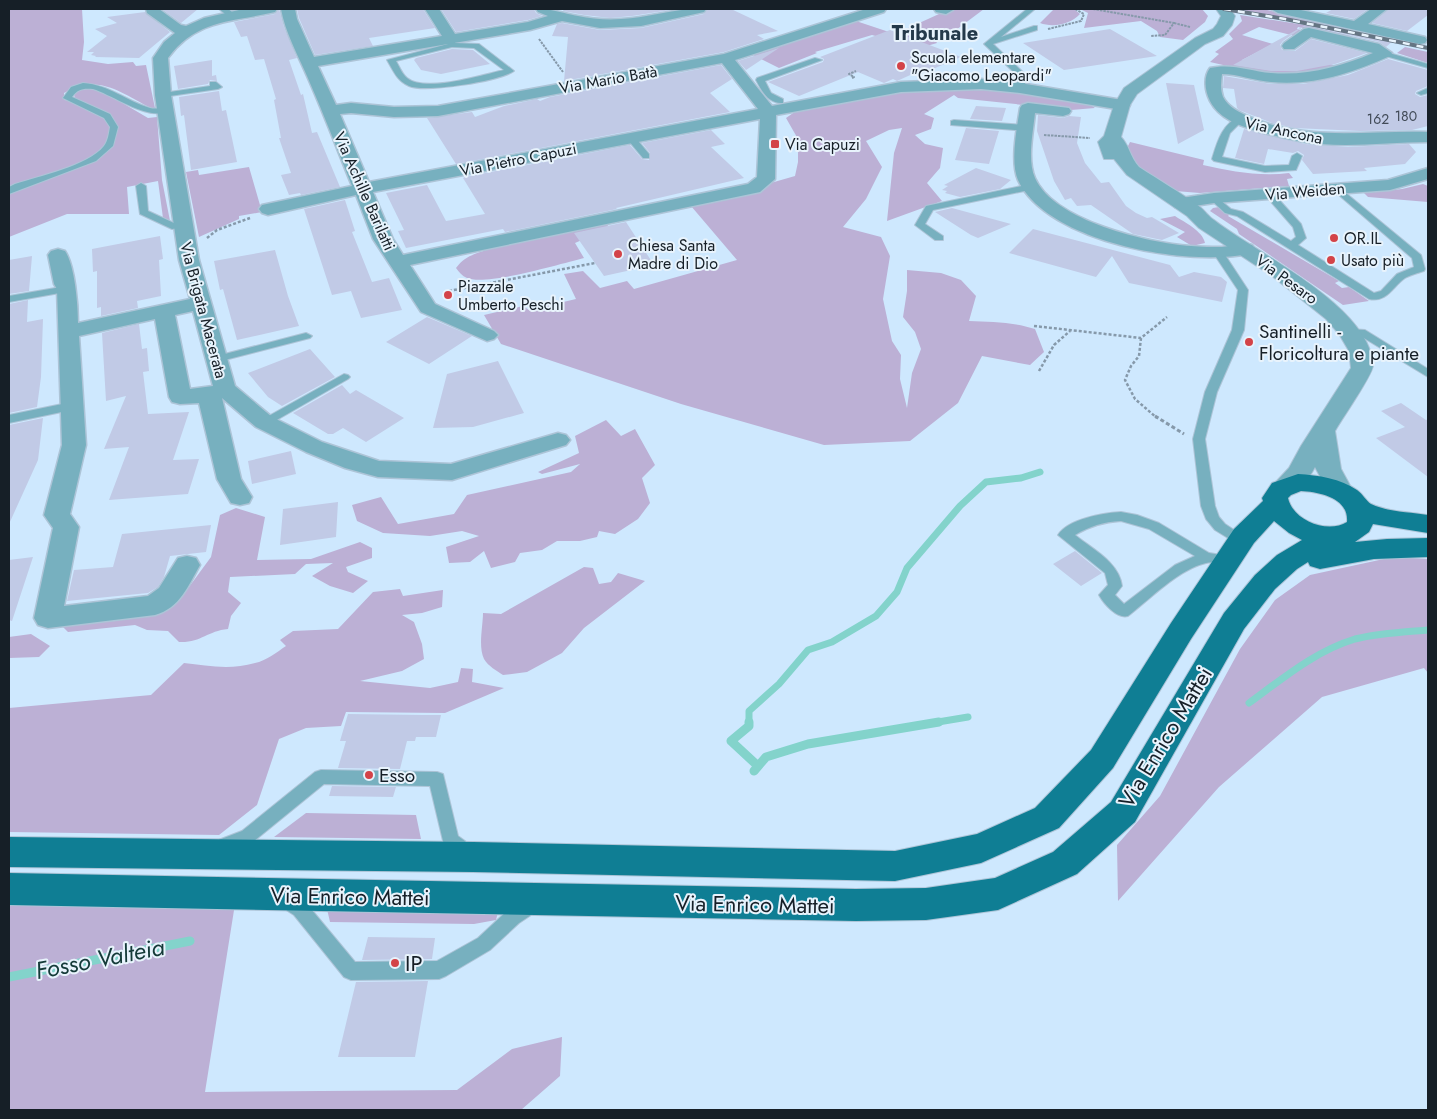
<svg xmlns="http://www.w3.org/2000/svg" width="1437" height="1119" viewBox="0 0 1437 1119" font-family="Jost,sans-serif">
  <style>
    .green { fill: #bcb0d5 }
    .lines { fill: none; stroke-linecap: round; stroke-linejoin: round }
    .stream-far1 { stroke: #83d3cb; stroke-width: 7 }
    .stream { stroke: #83d3cb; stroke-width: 9 }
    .building { fill: #c1cae6 }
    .service-casing { stroke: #adc4d7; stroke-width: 2 }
    .minor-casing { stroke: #adc4d7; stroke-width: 3 }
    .tertiary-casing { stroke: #adc4d7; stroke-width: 2 }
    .primary-casing { stroke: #adc4d7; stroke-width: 2 }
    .path-far2 { stroke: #8699aa; stroke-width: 2; stroke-dasharray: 2.5 1; stroke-linecap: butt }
    .path-far1 { stroke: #8699aa; stroke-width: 2.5; stroke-dasharray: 3 2; stroke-linecap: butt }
    .path { stroke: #8699aa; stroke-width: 3; stroke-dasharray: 4 2.5; stroke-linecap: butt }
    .service { fill: #77b0bf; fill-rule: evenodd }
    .minor { fill: #77b0bf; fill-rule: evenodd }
    .tertiary { fill: #77b0bf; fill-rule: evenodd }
    .primary { fill: #0f7e94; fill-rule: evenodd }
    .rail-casing { stroke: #657583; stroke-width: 4 }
    .rail { stroke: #e8f3fc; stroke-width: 2.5; stroke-dasharray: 7; stroke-linecap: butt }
    .poi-dot { fill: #d34348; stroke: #e8f3fc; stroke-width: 2 }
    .labels { text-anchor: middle; stroke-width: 4; stroke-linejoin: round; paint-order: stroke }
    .far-number-label { font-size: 14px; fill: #414a57 }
    .far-poi-label { font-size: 16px; fill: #161f27; stroke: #e8f3fc; text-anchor: start }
    .far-street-label { font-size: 16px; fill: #161f27; stroke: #e8f3fc }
    .poi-label { font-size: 19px; fill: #161f27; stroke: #e8f3fc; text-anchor: start }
    .far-district-label { font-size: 20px; font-weight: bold; fill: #24394a; stroke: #e8f3fc }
    .near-street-label { font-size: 22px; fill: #161f27; stroke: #e8f3fc }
    .near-poi-label { font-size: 22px; fill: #161f27; stroke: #e8f3fc; text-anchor: start }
    .near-water-label { font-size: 24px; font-style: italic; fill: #143a38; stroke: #e8f3fc }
  </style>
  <rect width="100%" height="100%" fill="#cee8fe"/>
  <path class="green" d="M9,9H82L84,42L82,60L108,64L133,62L136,66L146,65L155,108H151C120,92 98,73 64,93V100L75,101L74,93L82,89L97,88L148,118L157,117L162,180L170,221L163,218L158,181L127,187L129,214H67L9,237Z
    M950,9H984L948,36L935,40L937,43L920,48L872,35L815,52L817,53L779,68L751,54L856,21L895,34Z
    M1052,9H1074L1080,14C1071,24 1053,28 1040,23L1054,9Z
    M1080,9H1202L1208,16L1205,22L1183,40L1160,37L1157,31L1141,21L1084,28L1088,13Z
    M1237,9H1262L1361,30L1360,32Z
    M1240,15L1305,25L1351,36L1350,39L1298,27L1297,29L1304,31L1295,36L1259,27L1242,35L1273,44L1242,60L1307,57L1337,66L1294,76L1258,73L1210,62L1219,54L1215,52L1233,39L1229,34L1242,21Z
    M1405,47L1428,52V63L1397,53Z
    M975,88L1032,93L1088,103L1095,108L1071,110L958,98L954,95L924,114L934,118L931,129L915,135L925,144L943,148L940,168L927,183L942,201L887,221L894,153L902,128L889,130L866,141L882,167L866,199L843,227L881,237L890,256L883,299L892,341L901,355L900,379L907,408L912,373L921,349L915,332L903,317L907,291V270L941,273L961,280L976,296L969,321C991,322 1014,322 1035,329L1044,352L1030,365L982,356L958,403L910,441L824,445L681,404L501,344L484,315L523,306L529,310L576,299L564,274L583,271L600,288L627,281L634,289L737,260L691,206L795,176L798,162V139L786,118L796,111L908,90Z
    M1130,142L1204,160L1203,165C1231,171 1259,177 1289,173L1293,178L1287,179L1289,186L1200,193L1175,191L1138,167L1127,148Z
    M249,167L262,212L239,216V219L199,237L186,172L198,170L199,175Z
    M1423,184L1428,186V202L1368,197L1364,193L1402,189Z
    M1219,207L1230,214L1228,216L1339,281L1335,283L1342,288L1349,287L1369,301L1343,305L1239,234L1237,229L1210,211L1213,208Z
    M1175,216C1184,222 1203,231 1205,243L1192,246L1177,237L1185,232L1160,219Z
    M607,224L609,228L575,243L584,258C560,264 487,286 467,278C462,276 459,272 456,268C464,257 474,254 486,250Z
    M606,420L621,436L635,429L655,465L642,478L650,503L638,519L615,534L599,531L597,537L580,541H557L542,550L520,553L515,562L491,568L484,551L470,562L449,563L446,547L479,536L462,531L430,536L383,533L357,521L352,505L381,497L398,524L454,514L467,495L571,472L580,464L542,474L538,472L579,453L575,436Z
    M236,508L265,517L257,560L311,559L360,542L372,548V558L346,567L348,572L368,581L353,593L330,586L312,576L333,563L306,564L295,574L230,577L228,592L241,603L231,616L228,629C207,631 201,643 179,642L168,631L147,630L135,625L68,632L61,625L145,615L186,591L211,557L220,515Z
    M1393,557L1428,559V673L1424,668L1322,697L1219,787L1118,901L1117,845L1160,796L1240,649L1275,600L1310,575Z
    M584,567L593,568L599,584L611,582L618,573L645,581L584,628L562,653L527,672L503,675C497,671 488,666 484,659C478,647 483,626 483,613L501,614Z
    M400,589L403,596L443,590L442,607L422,613L402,615L414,622L422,644L424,659L402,671L360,681L430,688L458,682L461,668L473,669L472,682L504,688L445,713L346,712L341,726L306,728L279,739L257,805L219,835L9,832V708L151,695L184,663C208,666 231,670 255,663C266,661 277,652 286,646L280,640L293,631L338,629L373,592Z
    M31,634L50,646L39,657L9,658V637Z
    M306,813L416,815L421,839L274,837Z
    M9,896L235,904L205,1092L457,1090L512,1049L562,1037L560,1076L521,1110H9Z
    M327,909L498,912L496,920L474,924L330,922Z"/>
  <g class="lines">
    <path class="stream-far1" d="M1249,703C1282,679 1315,651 1355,639C1379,633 1404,632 1428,630
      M749,723V711L779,684L808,650L832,642L876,616L897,592L907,568L960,506L986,482L1021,478L1040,472
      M932,723L968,717"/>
    <path class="stream" d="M749,722V726L731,741L758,766
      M754,771L766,757L808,744L939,722
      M9,977L190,941"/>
  </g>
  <path class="building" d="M171,9H198L181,23L163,10Z
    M279,9L284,27L297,58L289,60L301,95L303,94L312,133L317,132L340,187L301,195L300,193L289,195L281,175L291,173L279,138H281L274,100L276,99L264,59L255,60L247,36L241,37L234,22L275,14Z
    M297,9H423L435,28L369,38L373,46L315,55L299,18Z
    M441,9H534L536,13L542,16L528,20L456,32Z
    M564,9H677L632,16L610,18L584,15L563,11Z
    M708,9H731L778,31L757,35L764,39L724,52L564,81L568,37L552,36L557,24L562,23L600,30L641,28L704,14Z
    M1333,9H1368L1354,19L1326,13Z
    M1389,9H1428V15L1407,31L1372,23Z
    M145,12L170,32L139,58L95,57L96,56L91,55L94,52H87L107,36L95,29L117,23L107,17Z
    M1311,22L1394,40L1386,47L1379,42L1309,26L1303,27L1283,41L1280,45L1282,50L1295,51L1311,39L1367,53L1335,64L1297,71H1271L1233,65Z
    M1110,29L1157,56L1064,70L1023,43Z
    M890,30L961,57L921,74L917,72L897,81L893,79L884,83L858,72L799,96L768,82L823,62L824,59L820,57Z
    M779,48L746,70L738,61Z
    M452,49L473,50L490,64L441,74L421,70L414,60L416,58Z
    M1388,59L1428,70V86L1416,91L1415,94L1420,97L1428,95V126L1412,130L1360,131L1294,128L1272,123L1239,110L1237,108L1234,89L1223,88L1224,76L1271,84H1303L1348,75Z
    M212,60V76L216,75L217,81L210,80L208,84L178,89L174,66Z
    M721,65L732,79L710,93L730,112L456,164L427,118L472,112L475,117L504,106L537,99L540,101L550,97Z
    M1166,83L1194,85L1204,130L1178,144Z
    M219,91L222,111L226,110L237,162L191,170L184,115L181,116L179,97Z
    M976,106L1006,108L1002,121L970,119Z
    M1038,115L1063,118L1069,116L1081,117L1077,143L1085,163L1101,183L1109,182L1126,206L1136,213L1147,218L1152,217L1179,233L1162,240L1133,234L1091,205L1077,206L1071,198L1065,200L1054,181L1037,131Z
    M966,128L999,131L989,164L955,160Z
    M1244,129L1305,144L1348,147L1409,144L1416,152L1405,164L1364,168L1367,171L1313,174L1302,160L1304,155L1298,151L1293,153L1268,149L1264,164L1235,158Z
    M711,130L725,144L711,147L744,178L616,208L617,209L505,232L503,229L406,248L398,231L404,230L386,193L427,185L446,221L485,214L463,178L465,177L630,145L642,159L649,160L650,153L642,143Z
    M976,168L1011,180L1000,189L960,197L945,193L947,191L942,190L948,186L944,185Z
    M345,200L355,231L352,232L372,282L389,278L402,310L361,318L351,291L332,295L304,209Z
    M952,208L1011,224L978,238L971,235L935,212Z
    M626,222L654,265L604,276L574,233Z
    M1033,229L1170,265L1179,277L1194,272L1221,277L1227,282L1222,302L1129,283L1112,256L1096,277L1009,253Z
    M160,236L163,259L159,260L161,296L137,301L138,308L101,316V307L97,308V271L93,272L92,249Z
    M275,250L288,296L299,326L237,340L223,289L220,290L214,261Z
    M32,256L29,291L9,294V260Z
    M28,300L27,322L43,319L41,377L37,407L9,413V304Z
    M427,317L472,336L429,364L386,342Z
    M139,324L142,349L147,348L149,371L143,372L148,414L189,412L173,460L199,459L188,494L109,500L129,447L104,449L126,396L106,401L102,333Z
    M310,349L335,377L282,406L268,397L248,373Z
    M498,361L524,413L473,427L433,428L447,374Z
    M342,385L350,394L356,390L404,418L366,442L343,428L333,434H328L293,413Z
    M1401,403L1426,420L1428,419V477L1376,438L1405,427L1381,411Z
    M43,418L38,460L9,524V425Z
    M291,451L296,474L252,484L248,461Z
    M338,502L336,537L280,545L283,509Z
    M211,525L206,552L170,556L164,577L158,587L148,593L67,601L74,570L113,567L122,534Z
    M1075,551L1102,573L1081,586L1053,564Z
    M33,557L12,621L9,620V560Z
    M348,714L422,715H441L436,737H416L415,741H407L400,769L338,768L346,741H340Z
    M332,786L396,787L393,797L329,796Z
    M368,937L435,938L432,959L362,960Z
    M428,981L415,1057H338L356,982Z"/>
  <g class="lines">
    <g class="service-casing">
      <path id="service" d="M219,9H228L236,15L229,17Z
        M1027,9H1035L1001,37L1034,26H1037V30L993,44L1027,76L1024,88L1020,90L1016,88L1019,77L984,44Z
        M448,37H454L455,43L479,44L514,71C500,81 425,93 409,86C397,81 393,70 387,60L448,44ZM452,47L474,48L504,70C482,75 425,93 407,78C402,74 399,66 396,61Z
        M1382,51L1428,64V68L1382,55Z
        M815,58L822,60L765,81L771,93L783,99V103C768,104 762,91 756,80L757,78Z
        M210,82H216L222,87L218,89L163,97L159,95L163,93L210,86Z
        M83,83C110,85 126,101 150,108C157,110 164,106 169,110C151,123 113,95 93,89C83,88 78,89 72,97L110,114L118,127L113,146L96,161L9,194V187L15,184C39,176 88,166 104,146C108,141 109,133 110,127L104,118L63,98L71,87Z
        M1428,88V93L1421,95L1417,93Z
        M1239,117L1243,120L1230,133L1222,157L1265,166L1289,165L1292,156L1297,153L1302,156L1296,170L1265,172L1214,161L1212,159C1217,143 1222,124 1239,117Z
        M954,120L1027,125L1031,128L1027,131L951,125V121Z
        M631,135L634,136L649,154V158H643L628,140V136Z
        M141,183L146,186L148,211L176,224L186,223V227L172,229L140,214L136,186Z
        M1031,184L1034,185V189L933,210L925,224L943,236V240H935L915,225L926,206Z
        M1336,185L1421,255L1425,269L1424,271C1418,273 1410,275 1405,278C1393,286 1387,303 1369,299L1237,216L1225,213L1209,198L1214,195L1231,209L1243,212L1291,241L1296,237L1293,227L1264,194L1266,192H1272L1301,224L1306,238L1298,245L1374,293L1381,291L1397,274L1414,267L1412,258L1333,190L1331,188Z
        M1219,251L1223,252L1248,290L1244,330L1217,392L1205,439L1215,506L1219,517L1225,524L1246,538L1248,541L1246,544L1241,546L1215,530L1206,519L1201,506L1193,439L1205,392L1232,330L1238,290L1214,254Z
        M67,286L71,287L72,289L71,291L9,302V296Z
        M1349,329L1365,330L1428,369V377L1359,335L1345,334L1343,332L1345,330Z
        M306,333L312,336L310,338L217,362L211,359L213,357Z
        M344,374L348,375L350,377L348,379L268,425H260L258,422Z
        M72,402L76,403L78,406L76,409L9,423V415Z
        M1121,512L1137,515L1159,523L1209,553L1233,557L1235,560L1233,563C1224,566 1215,560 1206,563C1179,569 1150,599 1128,616C1117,619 1104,604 1099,595L1108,585L1105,573L1058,535C1068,519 1103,513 1121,512ZM1121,521L1149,529L1195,556L1175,565L1124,604L1115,595L1122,586C1119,562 1092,549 1075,535C1090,526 1103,522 1121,521Z
        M321,770L437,772L443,774L458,836L473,847L476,852L473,857L467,860L444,845L430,786L324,784L254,841L222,854L216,851L213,846L216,841L242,831L315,772Z
        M286,892L306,903L355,962L437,961L478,938L507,911L531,897L537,899L540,905L537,911L519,923L490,950L446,976L439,979L351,980L344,977L294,915L280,906L277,900L280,894Z"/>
    </g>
    <g class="minor-casing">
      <path id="minor" d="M146,9H159L181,25L186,26L204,18L239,10L277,9L275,12C233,22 196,19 168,58L171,95L199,260L235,386L272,417L322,442L379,461L451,464L558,433L566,435L570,440L566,445L452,480L378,477L345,468L306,452L256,427L222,398L241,479L252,497L249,503L240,505L231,503L217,479L199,403L180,404L172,402L169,397L155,319L79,336L86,445L70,514L79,527L64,606L148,596L159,588L178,558L187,556L196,558L200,565C188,586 180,608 155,615L48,628L38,625L34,618L53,528L44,515L62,445L57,289L54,284L48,255L51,251L58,249L65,251C75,266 78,305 78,323L190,299L179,260L155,95L153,58L164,42L175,33L147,13ZM193,311L213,386L190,389L175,315Z
        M281,9H295L297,19L314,57L442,36L425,9H439L455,34L528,22L548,16L538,12L536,9C555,9 561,13 578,16C592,19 607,20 621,19C650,18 678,7 706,9L704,12L641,26L600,28L562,21L530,30L318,66L336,105L351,103L394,107L438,106L724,54L866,9H886L884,12L735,60L772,106L901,82L981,79L1020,83L1122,100L1128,102L1130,105L1128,108L1122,110L1020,93L981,89L901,92L776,115L775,179L760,192L410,265L435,304L494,331L498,335L494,339L487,341L421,312L373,239L356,195L268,215L262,213L259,209L262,205L352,186C337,149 323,112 307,76C298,55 285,32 281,9ZM722,63L758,109L369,182L340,114L351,113L394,117L438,116ZM760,119L757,177L748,184L403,255L393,239L373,192Z
        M934,9H952L953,10L946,14L936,12Z
        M1271,9H1296L1354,21L1371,9H1387L1368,24L1425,37L1427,40L1425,43L1420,44L1278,13Z
        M1309,28L1379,44L1392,53L1390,56C1352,73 1314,86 1271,82C1255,81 1238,74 1222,74C1221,82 1220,89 1223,97C1228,107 1240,113 1250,117C1308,142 1367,130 1428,132V142C1392,142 1357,147 1321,144C1300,143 1280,137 1260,132C1241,126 1220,120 1210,101C1205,91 1203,77 1210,68C1231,63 1250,71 1271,73C1307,76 1340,67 1373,53L1311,37L1294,49H1284L1282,46L1284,43L1304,29Z
        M1028,103L1069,108L1071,111L1069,114L1063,116L1035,113C1033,133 1027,160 1035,178C1054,221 1148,243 1191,246C1201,247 1212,247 1222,247C1232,246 1241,242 1252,245L1255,249L1252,253C1191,268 1047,243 1018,180C1010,162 1017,127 1020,108L1022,105Z
        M1428,168V179L1390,190L1214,203L1181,208L1175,207L1172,203L1175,199L1214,193L1388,180Z"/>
    </g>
    <g class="tertiary-casing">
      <path id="tertiary" d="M1216,9H1230L1235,16L1232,25L1223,36L1205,44L1137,94L1130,105L1121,137C1129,145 1130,157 1139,167C1159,180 1181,193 1200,207C1205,211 1209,217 1214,220C1256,253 1370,306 1373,365C1374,373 1341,420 1335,431L1341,469L1353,491L1349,497L1340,500L1331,497L1315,467C1307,482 1296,495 1278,490L1274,484L1289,468L1301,446L1351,368L1349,351L1339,334L1326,319L1272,276L1199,228L1187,216L1127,175L1114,159H1104L1098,142L1104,136L1114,105L1124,88L1195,38L1213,29L1217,24L1221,16Z"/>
    </g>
    <g class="primary-casing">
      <path id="primary" d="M1298,474C1318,475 1341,479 1357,490C1363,494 1366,501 1371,504C1388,512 1410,512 1428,515V533L1373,524L1369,532L1355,542L1387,539L1428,538V557L1374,559L1320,569L1310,566L1308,562L1297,569L1275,589L1244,629L1135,822L1077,874L998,910L926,920L856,921L9,905V873L856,889L926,888L995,878L1053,852L1111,802L1224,613L1255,575L1277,555L1302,540L1289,533L1274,521L1254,543L1191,639L1113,768L1059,828L981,863L895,881L473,872L9,867V837L473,842L895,851L977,834L1035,808L1091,750L1171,623L1234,529L1263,501L1262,498L1272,483ZM1301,491C1320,492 1349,498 1347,522C1328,534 1293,521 1288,498L1291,495Z"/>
    </g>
    <path class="path-far2" d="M1093,9L1174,23L1165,35L1151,36
      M1174,23L1190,27
      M1048,29L1081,21L1084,14L1075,9
      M539,39L563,72
      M852,78L854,77L849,74L856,71
      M1044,135L1090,138"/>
    <path class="path-far1" d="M207,238L217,230L250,218
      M449,291L595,263
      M1034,326L1141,338L1167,317
      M1141,338L1139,356L1131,366L1125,380L1135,399L1157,418
      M1039,371L1054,345L1070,331"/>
    <path class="path" d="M1155,416L1184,434"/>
    <use href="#service" class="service"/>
    <use href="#minor" class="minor"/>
    <use href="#tertiary" class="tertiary"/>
    <use href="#primary" class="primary"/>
    <g class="rail-casing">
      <path id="rail" d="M1224,9L1285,19L1428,48"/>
    </g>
    <use href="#rail" class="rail"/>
  </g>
  <g class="poi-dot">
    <circle cx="901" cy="66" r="5"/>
    <rect x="770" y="139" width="10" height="10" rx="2.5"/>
    <circle cx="1334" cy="238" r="5"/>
    <circle cx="618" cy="254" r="5"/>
    <circle cx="1331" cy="260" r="5"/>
    <circle cx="448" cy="295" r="5"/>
    <circle cx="1249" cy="342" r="5"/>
    <circle cx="369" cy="775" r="5"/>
    <circle cx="395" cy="963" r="5"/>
  </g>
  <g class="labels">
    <g class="far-number-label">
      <text x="1406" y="121">180</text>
      <text x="1378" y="124">162</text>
    </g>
    <g class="far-poi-label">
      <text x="911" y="63">Scuola elementare<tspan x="911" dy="18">"Giacomo Leopardi"</tspan></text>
      <text x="785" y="150">Via Capuzi</text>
      <text x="1344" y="244">OR.IL</text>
      <text x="628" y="251">Chiesa Santa<tspan x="628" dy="18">Madre di Dio</tspan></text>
      <text x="1341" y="266">Usato più</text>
      <text x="458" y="292">Piazzale<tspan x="458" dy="18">Umberto Peschi</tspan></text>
    </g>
    <g class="far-street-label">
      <text transform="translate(608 79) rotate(-10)" y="6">Via Mario Batà</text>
      <text transform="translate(1284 130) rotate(12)" y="6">Via Ancona</text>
      <text transform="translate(518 159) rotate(-11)" y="6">Via Pietro Capuzi</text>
      <text transform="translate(365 191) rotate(66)" y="6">Via Achille Barilatti</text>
      <text transform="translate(1305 191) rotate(-5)" y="6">Via Weiden</text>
      <text transform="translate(1287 279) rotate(36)" y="6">Via Pesaro</text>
      <text transform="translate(204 310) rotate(75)" y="6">Via Brigata Macerata</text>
    </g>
    <g class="poi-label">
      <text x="1259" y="338">Santinelli -<tspan x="1259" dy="22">Floricoltura e piante</tspan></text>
      <text x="379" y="782">Esso</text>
    </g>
    <g class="far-district-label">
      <text x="935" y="40">Tribunale</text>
    </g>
    <g class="near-street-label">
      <text transform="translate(1165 737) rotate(-59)" y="8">Via Enrico Mattei</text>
      <text transform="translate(350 896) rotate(1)" y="8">Via Enrico Mattei</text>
      <text transform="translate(755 904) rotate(1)" y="8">Via Enrico Mattei</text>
    </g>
    <g class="near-poi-label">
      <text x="405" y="971">IP</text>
    </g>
    <g class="near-water-label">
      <text transform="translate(100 959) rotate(-11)" y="8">Fosso Valteia</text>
    </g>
  </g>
  <rect width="1437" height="1119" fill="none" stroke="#161f27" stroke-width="20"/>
</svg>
